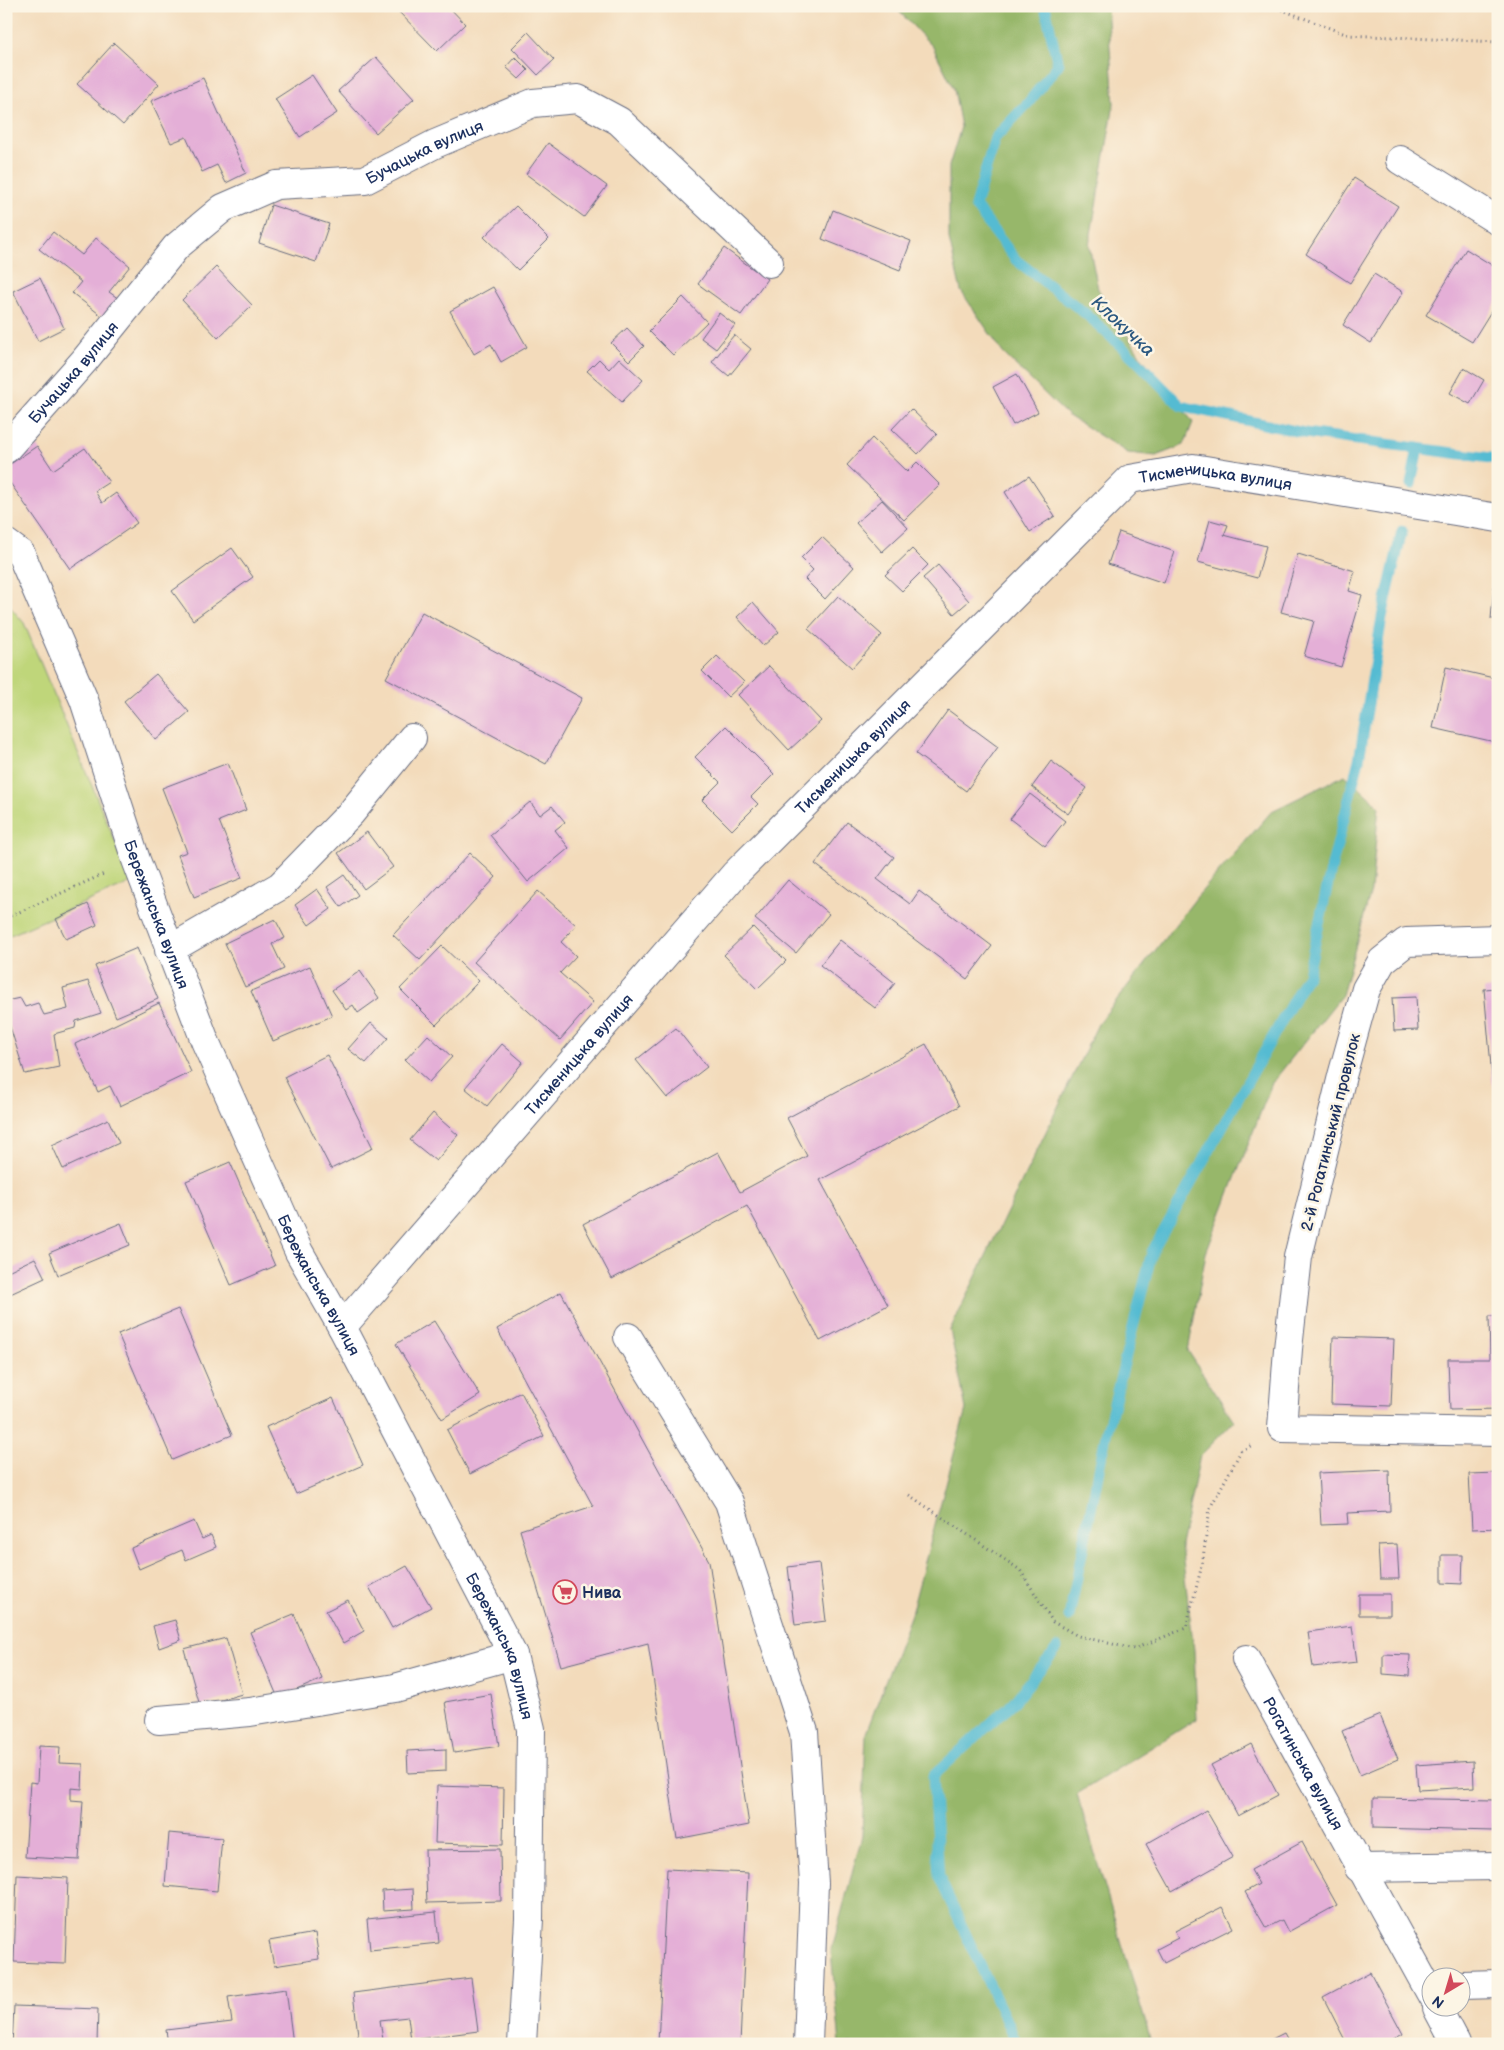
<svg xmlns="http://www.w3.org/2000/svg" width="1504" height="2050" viewBox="0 0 1504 2050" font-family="'Balsamiq Sans',sans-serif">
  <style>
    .green { fill: #bfd67a; stroke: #6d826c }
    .forest { fill: #97b76a; stroke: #597364 }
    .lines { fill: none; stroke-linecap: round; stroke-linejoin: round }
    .stream { stroke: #54bbd2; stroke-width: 11 }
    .building { fill: #e4afd7 }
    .minor-casing { stroke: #676b7f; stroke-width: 30 }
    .path { stroke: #676b7f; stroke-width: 3; stroke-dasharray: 1 4; stroke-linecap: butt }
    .minor { stroke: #fff; stroke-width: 28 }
    .labels { text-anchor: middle; stroke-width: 5; stroke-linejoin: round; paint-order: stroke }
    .street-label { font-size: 16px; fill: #1b2f5e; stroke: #fcf5e5 }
    .poi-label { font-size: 16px; font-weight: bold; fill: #1b2f5e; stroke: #fcf5e5; text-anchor: start }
    .water-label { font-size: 18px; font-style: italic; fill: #2c5981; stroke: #fcf5e5 }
  </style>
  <rect width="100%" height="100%" fill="#fcf5e5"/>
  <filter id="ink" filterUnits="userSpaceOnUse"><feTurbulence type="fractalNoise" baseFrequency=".02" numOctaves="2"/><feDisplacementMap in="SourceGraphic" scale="10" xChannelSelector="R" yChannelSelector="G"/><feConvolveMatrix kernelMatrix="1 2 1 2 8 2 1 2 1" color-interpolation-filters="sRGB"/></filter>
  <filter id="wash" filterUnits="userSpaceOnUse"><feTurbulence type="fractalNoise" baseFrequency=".0096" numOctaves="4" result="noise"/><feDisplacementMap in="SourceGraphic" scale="20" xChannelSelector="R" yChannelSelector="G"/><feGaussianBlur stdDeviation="1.12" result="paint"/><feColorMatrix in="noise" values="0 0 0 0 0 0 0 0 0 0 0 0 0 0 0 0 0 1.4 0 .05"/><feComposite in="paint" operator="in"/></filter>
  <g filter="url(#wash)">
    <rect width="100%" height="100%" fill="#f3dbbb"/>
    <path class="green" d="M6,602L24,623L132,882L6,937Z"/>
    <path class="forest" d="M894,6H1107L1114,104L1089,245L1098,289L1142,358L1193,422L1184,445L1156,456L1128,453L1067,415L1003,353L961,291L949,239V166L961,127L954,89L933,47Z
      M1345,775L1379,806L1371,891L1342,995L1272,1083L1206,1253L1188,1351L1234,1421L1200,1456L1181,1545L1194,1650L1197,1719L1077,1794L1152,2044H840L831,1952L862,1836L866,1733L911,1614L966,1409L950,1330L1098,1024L1196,898L1272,811Z"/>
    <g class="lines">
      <path class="stream" d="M1045,6L1058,65L1028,103L995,138L975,206L1016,260L1086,314L1135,359L1181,406L1305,433L1498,459
        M1411,484L1418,448
        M1069,1617L1106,1435L1152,1252L1308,974L1332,865L1359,760L1382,617L1402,531
        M1017,2044L939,1877L933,1776L1014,1702L1057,1648"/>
    </g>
    <g id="blocks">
      <path class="building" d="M393,6H448L465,24L437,51Z
        M528,32L554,60L538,75L512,48Z
        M114,43L159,84L123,125L77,84Z
        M376,57L414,99L376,133L338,91Z
        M515,57L528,70L519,79L506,67Z
        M312,75L337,113L300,137L275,99Z
        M203,78L246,173L226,183L217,165L202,172L186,137L171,143L151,101Z
        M548,143L607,186L584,217L526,174Z
        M1354,178L1398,206L1350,283L1306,254Z
        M271,205L329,224L316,262L259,243Z
        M516,206L549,239L518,270L484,237Z
        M833,210L911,241L900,270L822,239Z
        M53,232L82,255L96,238L130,266L109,292L122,301L107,320L72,293L81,282L39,249Z
        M724,248L767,279L741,315L698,284Z
        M1466,249L1498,269V300L1472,342L1426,315Z
        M216,267L252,305L218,338L182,300Z
        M1374,274L1403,292L1371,343L1343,325Z
        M40,278L64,328L38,341L13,291Z
        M493,287L527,347L501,362L491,344L474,354L450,311Z
        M683,297L707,322L673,355L649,331Z
        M719,313L735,325L716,349L701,338Z
        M627,328L644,346L629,361L611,343Z
        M734,335L751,349L729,376L712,362Z
        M619,358L643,380L622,402L587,371L599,359L609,369Z
        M1464,368L1484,380L1470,404L1450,393Z
        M1017,374L1038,412L1013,425L993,387Z
        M911,409L937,434L918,454L892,429Z
        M872,438L907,472L917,462L940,485L904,520L847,465Z
        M37,446L53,470L85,448L109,482L95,491L102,503L116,493L137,523L70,569L6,477V467Z
        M1029,476L1055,516L1030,532L1005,492Z
        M882,500L908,528L882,552L856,523Z
        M1210,520L1228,525L1224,535L1266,546L1257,578L1198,562Z
        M1119,532L1175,552L1164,583L1108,564Z
        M822,537L854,567L825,599L805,579L813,570L801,558Z
        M232,548L253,577L193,620L172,591Z
        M912,549L928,565L902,591L885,575Z
        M1298,554L1355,571L1349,591L1362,595L1341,667L1304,656L1314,621L1281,612Z
        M1496,564H1498V619H1491Z
        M938,565L969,601L954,614L923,578Z
        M838,596L882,635L852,668L808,629Z
        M753,602L779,632L763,646L737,617Z
        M422,612L582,698L546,764L386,678Z
        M717,656L744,682L728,697L702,671Z
        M769,666L821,721L789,750L738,695Z
        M1446,667L1498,679V731L1495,742L1433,728Z
        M156,674L189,712L156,740L124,701Z
        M948,710L998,747L966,791L916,754Z
        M726,726L774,774L751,797L758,804L732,830L702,800L720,782L695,757Z
        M1051,761L1087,788L1068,814L1032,787Z
        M228,763L246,810L219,821L242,878L194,897L178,855L187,852L162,788Z
        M1030,794L1065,821L1045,846L1010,819Z
        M530,802L540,815L552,806L565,822L555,830L569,848L528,882L490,835Z
        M847,822L894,857L877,879L910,904L919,891L992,946L967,979L815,864Z
        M367,832L393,867L364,889L338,853Z
        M470,853L496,877L420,960L393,935Z
        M344,875L358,895L341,907L327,887Z
        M788,880L829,914L796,953L755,919Z
        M317,889L331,909L309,925L295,905Z
        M538,891L576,925L561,942L576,956L560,973L593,1002L560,1040L474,962Z
        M88,904L97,925L66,939L56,919Z
        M275,919L285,938L272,944L284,969L245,987L225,943Z
        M753,927L786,961L757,989L724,955Z
        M840,940L895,983L875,1008L820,965Z
        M442,946L479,981L436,1025L400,989Z
        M137,948L158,999L116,1017L95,966Z
        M310,966L332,1016L273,1041L251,991Z
        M360,971L379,998L358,1013L353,1005L346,1010L332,990Z
        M88,981L101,1013L76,1021L75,1028L54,1034L59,1067L25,1074L6,1014V1001L20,998L25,1007L38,1003L44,1015L68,1009L63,988Z
        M1498,988V1088H1493L1484,989Z
        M1416,997L1418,1030L1394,1031L1392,998Z
        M159,1003L191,1072L120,1106L110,1086L98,1092L75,1044Z
        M371,1023L388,1038L366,1063L348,1049Z
        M676,1028L707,1067L667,1098L636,1060Z
        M428,1035L452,1057L429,1082L405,1060Z
        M502,1044L523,1062L487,1106L465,1088Z
        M926,1044L959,1106L820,1180L888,1305L820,1341L747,1206L612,1279L583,1224L718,1152L740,1192L807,1156L787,1118Z
        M327,1055L373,1148L331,1169L284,1077Z
        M433,1113L458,1135L436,1161L410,1140Z
        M108,1119L119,1143L63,1169L52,1145Z
        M230,1162L275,1266L231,1285L186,1181Z
        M121,1223L130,1245L58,1275L49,1253Z
        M35,1258L45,1278L6,1296V1272Z
        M561,1292L709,1561L749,1825L677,1839L648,1643L561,1666L520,1530L593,1506L497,1329Z
        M178,1309L232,1435L172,1460L118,1334Z
        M1489,1316H1498V1409L1450,1410L1448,1359H1490Z
        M434,1321L480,1395L442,1419L396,1344Z
        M1333,1337L1394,1339L1391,1406L1331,1404Z
        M521,1392L544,1436L470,1474L447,1430Z
        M333,1398L363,1465L296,1494L266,1427Z
        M1389,1470L1390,1511L1347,1513L1348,1524L1321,1525L1318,1473Z
        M1498,1473V1528L1472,1529L1469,1474Z
        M194,1521L202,1539L211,1535L216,1547L186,1560L182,1550L139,1569L131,1548Z
        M1397,1544L1399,1579H1380L1378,1545Z
        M1442,1555H1463L1462,1584L1442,1583Z
        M819,1563L826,1621L795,1625L788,1567Z
        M407,1566L431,1607L392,1628L369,1587Z
        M1359,1594H1390V1615H1359Z
        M348,1600L364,1631L343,1643L326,1611Z
        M294,1614L322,1679L278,1698L250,1632Z
        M175,1620L181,1640L159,1648L153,1626Z
        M1352,1626L1357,1662L1313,1667L1308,1632Z
        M226,1638L242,1694L200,1706L184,1649Z
        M1383,1654L1410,1655L1409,1676L1383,1674Z
        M491,1694L499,1746L454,1753L445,1702Z
        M1380,1715L1398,1759L1360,1775L1342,1731Z
        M1251,1744L1278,1795L1238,1816L1211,1765Z
        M39,1746L60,1747L59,1763L83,1764L82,1789L71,1788V1800L83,1801L79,1860L25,1857L30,1782L37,1783Z
        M446,1749V1771L408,1773L407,1751Z
        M1473,1761L1474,1787L1418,1790L1416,1765Z
        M437,1786L504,1788L503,1845L435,1843Z
        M1373,1798L1495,1800L1494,1831L1373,1828Z
        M1206,1810L1233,1857L1172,1891L1146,1844Z
        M169,1833L222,1838L217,1891L165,1886Z
        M1302,1842L1337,1905L1288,1932L1282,1920L1266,1928L1245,1892L1259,1884L1251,1870Z
        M500,1849L501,1901L427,1903L425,1850Z
        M667,1869L748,1873L740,2044H658Z
        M17,1875L68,1878L65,1964L14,1962Z
        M413,1889L414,1909L383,1911L382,1891Z
        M1222,1907L1233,1928L1164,1963L1157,1949L1178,1938L1175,1931Z
        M436,1912L439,1943L370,1950L367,1919Z
        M315,1933L319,1959L274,1966L269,1941Z
        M1370,1972L1403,2034L1384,2044H1347L1323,1997Z
        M471,1978L478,2031L411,2040L408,2017L380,2020L383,2040L359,2043L353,1993Z
        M286,1989L293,2044H168L166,2030L232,2022L228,1997Z
        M14,2006L98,2009L97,2044H12Z
        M1284,2033L1290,2044H1269L1268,2041Z"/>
    </g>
  </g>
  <g filter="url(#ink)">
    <use href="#blocks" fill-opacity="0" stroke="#676b7f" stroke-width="1"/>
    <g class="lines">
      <g class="minor-casing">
        <g id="minor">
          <path d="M1400,160L1498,221"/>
          <path id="s1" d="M6,449L84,361L176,247L223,208L276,185L365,180L435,144L533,103L578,99L619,121L769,263"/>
          <path id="s2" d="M6,543L21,554L84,700L136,860L205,1041L299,1252L342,1327L513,1655L531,1729L529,1919L522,2044"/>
          <path d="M1498,939L1406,942L1382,961L1366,989L1342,1076L1298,1257L1288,1349L1282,1428L1498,1432"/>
          <path d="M169,950L280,886L351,813L412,738"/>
          <path id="s3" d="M342,1327L735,874L1130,479L1193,468L1498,518"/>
          <path d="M628,1337L729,1502L804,1732L814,1883L808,2044"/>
          <path id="s4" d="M1246,1659L1432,1996"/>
          <path d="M159,1720L250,1712L395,1688L513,1655"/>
          <path d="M1359,1868L1498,1866"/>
          <path d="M1462,1985L1498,1984"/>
          <path d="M1437,2008L1456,2044"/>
        </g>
      </g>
      <path class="path" d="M1272,6L1348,35L1498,42
        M6,918L106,873
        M909,1495L1020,1570L1053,1622L1078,1636L1134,1649L1186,1628L1202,1565L1210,1508L1241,1451L1254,1444"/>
      <use href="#minor" class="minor"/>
    </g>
  </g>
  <defs>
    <g id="supermarket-ring" transform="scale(1.25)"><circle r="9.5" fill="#fcf5e5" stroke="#d1495b" stroke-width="1.5"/><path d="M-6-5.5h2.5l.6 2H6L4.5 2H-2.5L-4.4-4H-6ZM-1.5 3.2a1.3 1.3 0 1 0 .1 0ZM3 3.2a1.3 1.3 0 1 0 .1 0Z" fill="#d1495b"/></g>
  </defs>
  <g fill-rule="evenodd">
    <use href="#supermarket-ring" x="565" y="1592"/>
  </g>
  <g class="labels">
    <g class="street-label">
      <text dy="6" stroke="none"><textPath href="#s1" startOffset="538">Бучацька вулиця</textPath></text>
      <text dy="6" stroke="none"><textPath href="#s1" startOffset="102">Бучацька вулиця</textPath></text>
      <text dy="6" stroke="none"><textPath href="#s3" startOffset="1245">Тисменицька вулиця</textPath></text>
      <text dy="6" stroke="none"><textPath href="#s3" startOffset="766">Тисменицька вулиця</textPath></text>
      <text dy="6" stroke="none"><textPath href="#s2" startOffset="404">Бережанська вулиця</textPath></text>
      <text dy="6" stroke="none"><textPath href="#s3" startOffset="361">Тисменицька вулиця</textPath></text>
      <text transform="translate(1330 1132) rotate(-76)" y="6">2-й Рогатинський провулок</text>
      <text dy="6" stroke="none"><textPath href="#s2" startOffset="809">Бережанська вулиця</textPath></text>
      <text dy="6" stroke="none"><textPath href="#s2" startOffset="1214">Бережанська вулиця</textPath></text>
      <text dy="6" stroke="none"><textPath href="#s4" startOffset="119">Рогатинська вулиця</textPath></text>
    </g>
    <g class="poi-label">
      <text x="582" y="1598">Нива</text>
    </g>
    <g class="water-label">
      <text transform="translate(1123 326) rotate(43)" y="6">Клокучка</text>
    </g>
  </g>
  <rect width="1504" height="2050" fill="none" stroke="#fcf5e5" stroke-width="25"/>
  <g transform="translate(1446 1992) rotate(218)"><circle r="24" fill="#fcf5e5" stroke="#a2a6af"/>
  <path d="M0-4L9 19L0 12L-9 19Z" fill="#d1495b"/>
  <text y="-8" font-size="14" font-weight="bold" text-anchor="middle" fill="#1b2f5e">N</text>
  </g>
</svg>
